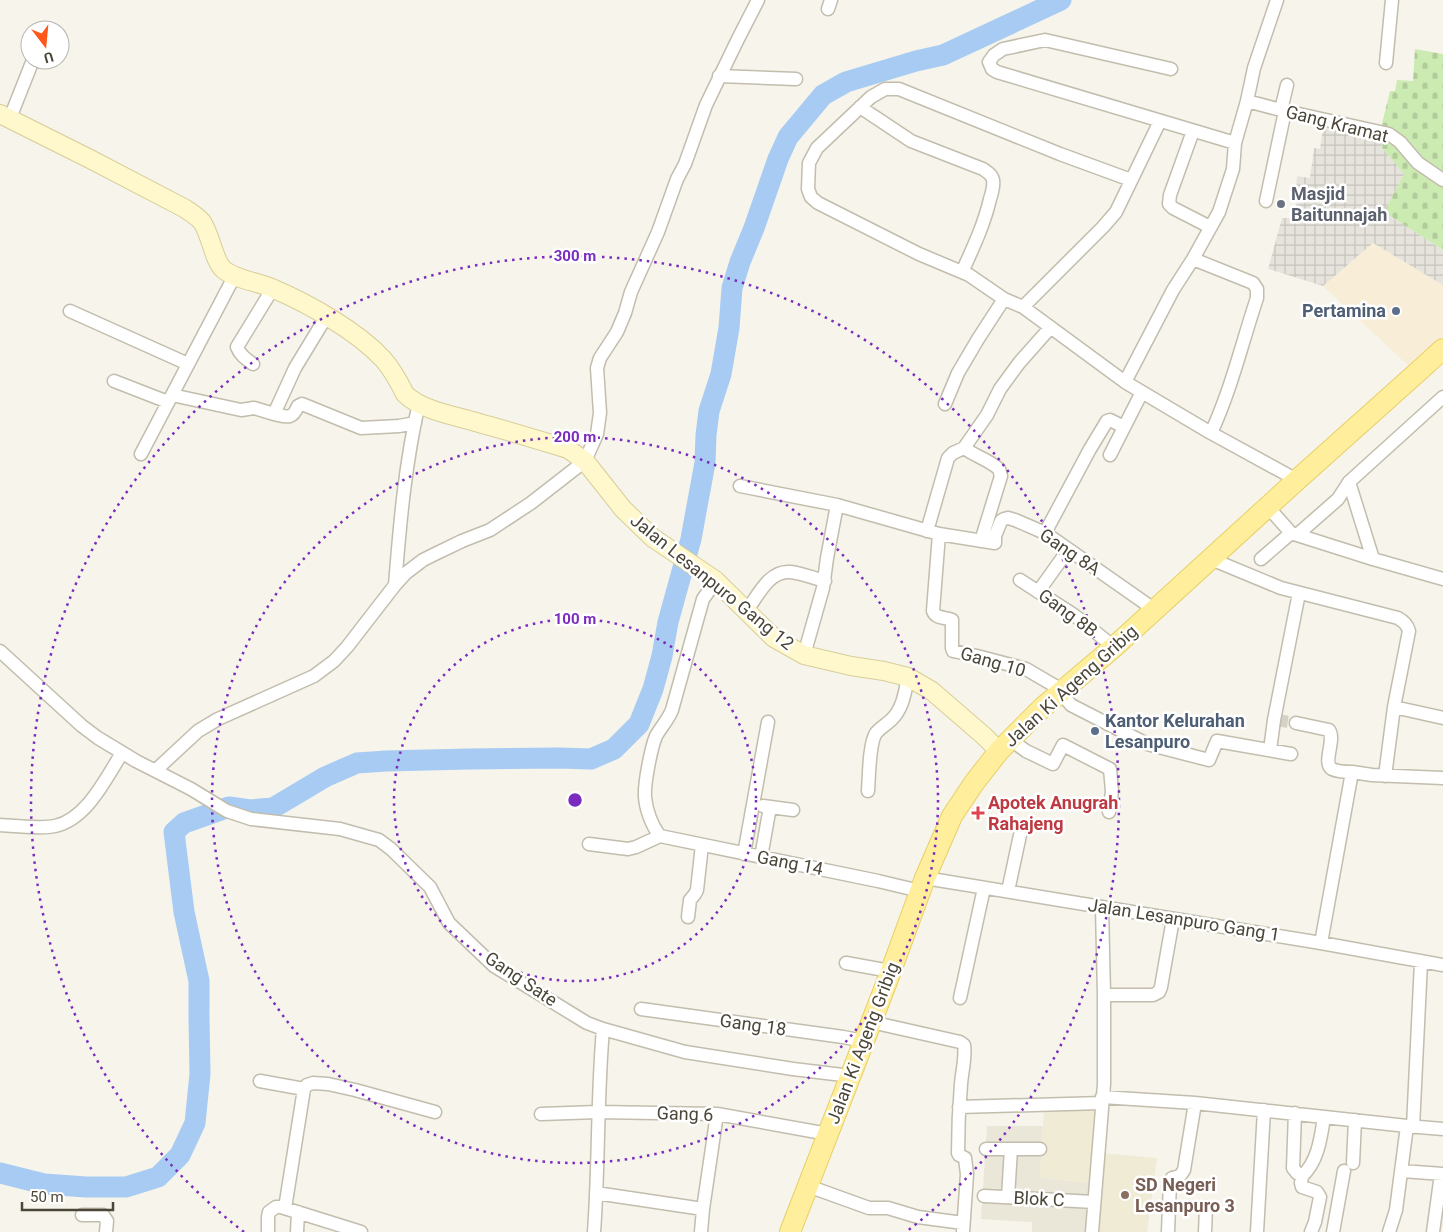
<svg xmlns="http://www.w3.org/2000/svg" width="1443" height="1232" viewBox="0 0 1443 1232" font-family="Roboto,sans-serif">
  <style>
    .residential { fill: #eae7d9 }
    .commercial { fill: #f8edd7 }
    .industrial { fill: url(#industrial-grid) }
    .education { fill: #efebd5 }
    .cemetery { fill: url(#cemetery-stones) }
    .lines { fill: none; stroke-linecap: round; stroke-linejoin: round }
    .river { stroke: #a7cbf3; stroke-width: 21 }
    .street-tunnel { stroke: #d4d1c7; stroke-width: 12; stroke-dasharray: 12 6; stroke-linecap: butt }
    .street-casing { stroke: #c2bdad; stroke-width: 15 }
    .secondary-casing { stroke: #d7ce9a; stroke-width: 20 }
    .primary-casing { stroke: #e8d067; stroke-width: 22 }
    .street { stroke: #fff; stroke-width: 12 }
    .secondary { stroke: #fff8cc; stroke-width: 18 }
    .primary { stroke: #ffee9b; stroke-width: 20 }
    .ring { fill: none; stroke: #7b2cbf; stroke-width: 2.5; stroke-dasharray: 2.5 5 }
    .worship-dot { fill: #6b7280; stroke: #fff; stroke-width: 2 }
    .service-dot { fill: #5c6f8a; stroke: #fff; stroke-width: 2 }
    .health-dot { fill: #e0444e; stroke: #fff; stroke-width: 2 }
    .education-dot { fill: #8d6e63; stroke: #fff; stroke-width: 2 }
    .labels { text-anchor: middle; stroke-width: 5; stroke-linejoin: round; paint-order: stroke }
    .street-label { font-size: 18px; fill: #4b4638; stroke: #fff }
    .worship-label { font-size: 18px; font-weight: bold; fill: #5b616d; stroke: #fff; text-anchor: start }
    .service-label { font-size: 18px; font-weight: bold; fill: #4e5e75; stroke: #fff; text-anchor: end }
    .health-label { font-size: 18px; font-weight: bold; fill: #be3a42; stroke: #fff; text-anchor: start }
    .education-label { font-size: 18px; font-weight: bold; fill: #785e54; stroke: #fff; text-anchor: start }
    .centre { fill: #7b2cbf; stroke: #fff; stroke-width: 2.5 }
    .ring-label { font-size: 15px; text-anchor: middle; font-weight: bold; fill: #7b2cbf; stroke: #fff; stroke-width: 5; stroke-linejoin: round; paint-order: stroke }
  </style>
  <defs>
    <pattern id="industrial-grid" width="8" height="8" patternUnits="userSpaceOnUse" patternTransform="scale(1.25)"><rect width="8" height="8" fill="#e6e3dc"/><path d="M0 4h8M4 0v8" fill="none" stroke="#c7c4be"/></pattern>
    <pattern id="cemetery-stones" width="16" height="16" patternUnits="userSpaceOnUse" patternTransform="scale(1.25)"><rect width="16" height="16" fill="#ccebb3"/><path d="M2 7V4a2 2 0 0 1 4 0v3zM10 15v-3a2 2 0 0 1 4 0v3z" fill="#b1cb9b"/></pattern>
  </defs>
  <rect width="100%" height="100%" fill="#f6f4eb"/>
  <path class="residential" d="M987,1126H1043L1040,1178L1092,1183L1089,1232H1032V1222L981,1219Z"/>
  <path class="commercial" d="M1373,243L1443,285V336L1410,367L1323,286Z"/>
  <path class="industrial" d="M1324,122L1379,134L1382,148L1405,174L1384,212L1443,250V285L1373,243L1323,286L1268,269L1282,218H1291L1299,197L1295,196L1297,176L1310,178L1314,148L1320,149Z"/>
  <path class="education" d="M1097,1107L1092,1183L1040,1178L1044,1108Z
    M1101,1153L1157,1158L1147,1232H1095Z"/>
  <path class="cemetery" d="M1415,49L1443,54V177L1381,128L1390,91H1395L1397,80L1413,81Z
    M1379,134L1443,183V250L1384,212L1404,174L1382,148Z"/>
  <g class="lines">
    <path class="river" d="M0,1173L44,1184L86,1187H126L158,1177L180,1155L195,1123L200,1074L199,1018V981L184,912L174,832L184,823L229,807L250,810L273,808L325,777L357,763L386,761L469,759L559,758L591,759L614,749L639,724L653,689L662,656L668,622L691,539L697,506L705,463L706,435L709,411L721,374L729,328L732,288L740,262L754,228L778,159L788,137L823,95L846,82L916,61L943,55L1061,0"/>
    <path class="street-tunnel" d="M1276,720L1296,723"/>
    <g class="street-casing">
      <path id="street" d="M828,9L831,0
        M1386,63L1392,0
        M1171,69L1045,40L1003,49L994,55L989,62L992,69L997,72L1235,143
        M719,76L796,79
        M1247,101L1281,110L1389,134L1400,142L1418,163L1443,180
        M860,107L911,141L983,169C987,172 992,174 993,180C994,186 992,193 990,199C984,225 973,248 962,272
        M1281,110L1287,85
        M10,118L33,60
        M1193,131L1170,195L1169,204L1173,208L1210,227
        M1266,201L1285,111
        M1193,259L1253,283L1257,289V298C1242,343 1231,390 1211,433
        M1004,299L969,275L919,254L818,203L811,197L808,189L809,163L817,148L871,97L885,89H899L1060,154L1131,180
        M1023,307L1125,382L1211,433L1297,480
        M70,311L188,364
        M253,364C246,359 240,355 237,347L273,288
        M114,381L168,402
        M1125,382L1173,290L1193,259L1219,212L1233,169L1235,143L1247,101L1254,68L1277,0
        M172,395L241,410L254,408L274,414L295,368L326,317
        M945,404L958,373L978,339L1004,299L1023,307L1103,227L1116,212L1160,121
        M274,414C287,417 292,420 298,406L302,404L361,428L399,426L415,423
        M964,448C975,456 989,460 999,469L1001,476L981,541
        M141,454L235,275
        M1110,455L1142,392
        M1349,482L1373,559
        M740,486L837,505L939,534L933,611C936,619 945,617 952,620V648L953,651L977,656L1026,669L1055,686L1071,705L1147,744L1209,760L1217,741L1291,754
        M1268,507L1291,533L1373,559L1443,579
        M927,531L948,458L953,453L964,448L987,415L1000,389L1019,363L1050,328
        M1045,533L1090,449L1107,421L1110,420L1124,427
        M939,534L995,543V536L1001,521L1004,519L1008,518L1015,520L1045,533L1155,610
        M1297,535L1338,499L1349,482L1443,397
        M1211,559L1281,588L1398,618C1404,622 1407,624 1409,631L1394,707L1443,718
        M1261,559L1291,533
        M1020,580L1074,615L1114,647
        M395,585C400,523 405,464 419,403
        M1038,592L1068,550
        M747,610C758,596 769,570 790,572C801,573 813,578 825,581
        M0,651L82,726L98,738L136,761L191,789L227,811L251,819L340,829L379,840L391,849L430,887L449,923L494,966L587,1023L603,1029L685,1052L793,1069L851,1076
        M804,655L823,588L827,558L837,505
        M1296,723L1329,730C1336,740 1322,763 1332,769C1338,772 1346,772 1352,772
        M1011,740L1026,751L1053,764L1063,745L1110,769L1112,791L1109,812
        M1270,750L1274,720L1299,593
        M156,770L198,731L218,719L314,676L334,661L347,647L395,585L406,573L423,560L435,554L462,541L490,530L531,503L585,461L597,434L600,413L597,368L600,358L617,332L625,313L631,292L658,232L677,179L685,164L706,105L738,39L758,0
        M1385,776L1394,707
        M868,791C869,778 869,743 876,733C880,728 887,724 891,720C903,709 905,692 908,677
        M763,806L793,810
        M0,825C16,826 40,829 55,826C87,819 106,778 122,753
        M660,836C652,826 646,810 645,797C644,784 651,748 656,736C661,727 668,720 672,710L703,599L716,581
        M660,836L878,881L920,891
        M589,844L628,849L636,847L660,836
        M744,854L768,722
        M761,857L770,807
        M925,878L1321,943L1443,965
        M1008,891L1020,835
        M688,917L690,900L695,894L697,890L702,845
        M1321,943L1352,772L1372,775L1443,778
        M846,963L890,971
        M1104,995H1153L1159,992L1161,987L1173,919
        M960,998L984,888
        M641,1009L843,1037L864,1041
        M871,1022L960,1042L964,1045C966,1057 962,1071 961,1084C959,1107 958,1130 958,1153L959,1155L965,1158L967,1174L963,1232
        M260,1081L304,1089L307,1085L313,1083L328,1084L355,1090L435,1112
        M1102,1097L1195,1103L1407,1126L1443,1129
        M959,1107L1102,1103
        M1295,1113L1293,1168L1297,1173L1302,1176L1301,1183L1302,1187L1317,1192L1320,1197L1315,1222L1311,1232
        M541,1114L597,1112L717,1114L828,1134
        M1413,1127L1421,962
        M986,1149H1040
        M1353,1163L1355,1120
        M1402,1171L1443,1174
        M1302,1176C1318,1162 1321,1137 1324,1117
        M808,1186L869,1208H888L918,1217L963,1223
        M596,1193L703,1209
        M984,1196L1094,1202
        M1008,1197L1011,1149
        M285,1208L304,1089
        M82,1215H103L107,1221L106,1232
        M268,1232V1217L269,1212L276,1207H281L361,1232
        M297,1232L298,1212
        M594,1232C599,1164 597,1097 603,1029
        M701,1232L703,1209L717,1114
        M1092,1232L1104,1084V995L1102,907
        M1168,1232L1170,1182L1172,1178L1180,1176L1184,1170L1195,1103
        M1205,1232L1206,1207
        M1257,1232L1264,1110
        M1333,1232L1344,1171
        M1389,1232L1396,1210L1407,1126
        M1433,1232L1441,1174"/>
    </g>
    <g class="secondary-casing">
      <path id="secondary" d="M0,114L90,159L184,208C190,212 197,216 202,222C211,235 214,262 224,270C237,280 259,282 274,289C309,304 357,331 383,359C392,369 399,382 405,394C422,411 457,416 479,423C509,431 538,440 568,449L585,461L623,509L653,538L715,580L774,638L804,655L851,666L884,671L908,677L932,691L984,736L999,751"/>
    </g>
    <g class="primary-casing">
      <path id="primary" d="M790,1232L888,979L925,878L952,816L974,783L999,751L1042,708L1114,647L1297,480L1421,369L1443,349"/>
    </g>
    <use href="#street" class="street"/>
    <use href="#secondary" class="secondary"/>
    <use href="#primary" class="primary"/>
  </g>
  <g class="ring">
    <circle cx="575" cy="800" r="181"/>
    <circle cx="575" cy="800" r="363"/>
    <path d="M244 1232A544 544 0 1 1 906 1232"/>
  </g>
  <circle class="worship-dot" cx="1281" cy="204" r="5"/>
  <g class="service-dot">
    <circle cx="1396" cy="311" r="5"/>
    <circle cx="1095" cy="731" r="5"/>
  </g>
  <path class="health-dot" d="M975.5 805.5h5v5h5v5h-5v5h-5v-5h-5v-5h5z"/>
  <circle class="education-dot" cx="1125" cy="1195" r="5"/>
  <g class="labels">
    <g class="street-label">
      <text transform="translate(1337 124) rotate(14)" y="6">Gang Kramat</text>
      <text transform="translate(1070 552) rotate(34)" y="6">Gang 8A</text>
      <text transform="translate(712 582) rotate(39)" y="6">Jalan Lesanpuro Gang 12</text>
      <text transform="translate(1068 613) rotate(36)" y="6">Gang 8B</text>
      <text transform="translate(993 662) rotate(16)" y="6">Gang 10</text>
      <text transform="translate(1071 686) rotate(-42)" y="6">Jalan Ki Ageng Gribig</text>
      <text transform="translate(790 863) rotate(11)" y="6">Gang 14</text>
      <text transform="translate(1184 920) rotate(9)" y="6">Jalan Lesanpuro Gang 1</text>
      <text transform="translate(521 979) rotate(34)" y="6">Gang Sate</text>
      <text transform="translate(753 1025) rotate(8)" y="6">Gang 18</text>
      <text transform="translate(863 1043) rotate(-69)" y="6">Jalan Ki Ageng Gribig</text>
      <text transform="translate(685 1114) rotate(2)" y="6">Gang 6</text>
      <text transform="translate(1039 1199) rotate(3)" y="6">Blok C</text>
    </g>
    <g class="worship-label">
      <text x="1291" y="200">Masjid<tspan x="1291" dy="21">Baitunnajah</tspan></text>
    </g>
    <g class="service-label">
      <text x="1386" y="317">Pertamina</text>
      <text x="1105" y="727" text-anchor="start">Kantor Kelurahan<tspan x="1105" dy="21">Lesanpuro</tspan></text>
    </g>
    <g class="health-label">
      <text x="988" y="809">Apotek Anugrah<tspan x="988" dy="21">Rahajeng</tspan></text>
    </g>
    <g class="education-label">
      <text x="1135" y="1191">SD Negeri<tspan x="1135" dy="21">Lesanpuro 3</tspan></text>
    </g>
  </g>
  <circle cx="575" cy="800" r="8" class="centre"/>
  <g class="ring-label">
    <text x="575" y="261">300 m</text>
    <text x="575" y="442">200 m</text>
    <text x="575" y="624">100 m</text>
  </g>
  <g transform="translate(45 45) rotate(164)"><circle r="24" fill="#ffffff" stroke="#b7b5af"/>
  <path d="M0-4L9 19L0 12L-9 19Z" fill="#ff5619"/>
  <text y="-8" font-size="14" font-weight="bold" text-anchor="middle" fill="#4b4638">U</text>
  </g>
  <path d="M22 1202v8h91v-8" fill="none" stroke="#4b4638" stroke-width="2.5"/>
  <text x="30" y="1202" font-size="15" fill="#4b4638" stroke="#ffffff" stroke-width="4" paint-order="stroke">50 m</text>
</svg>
